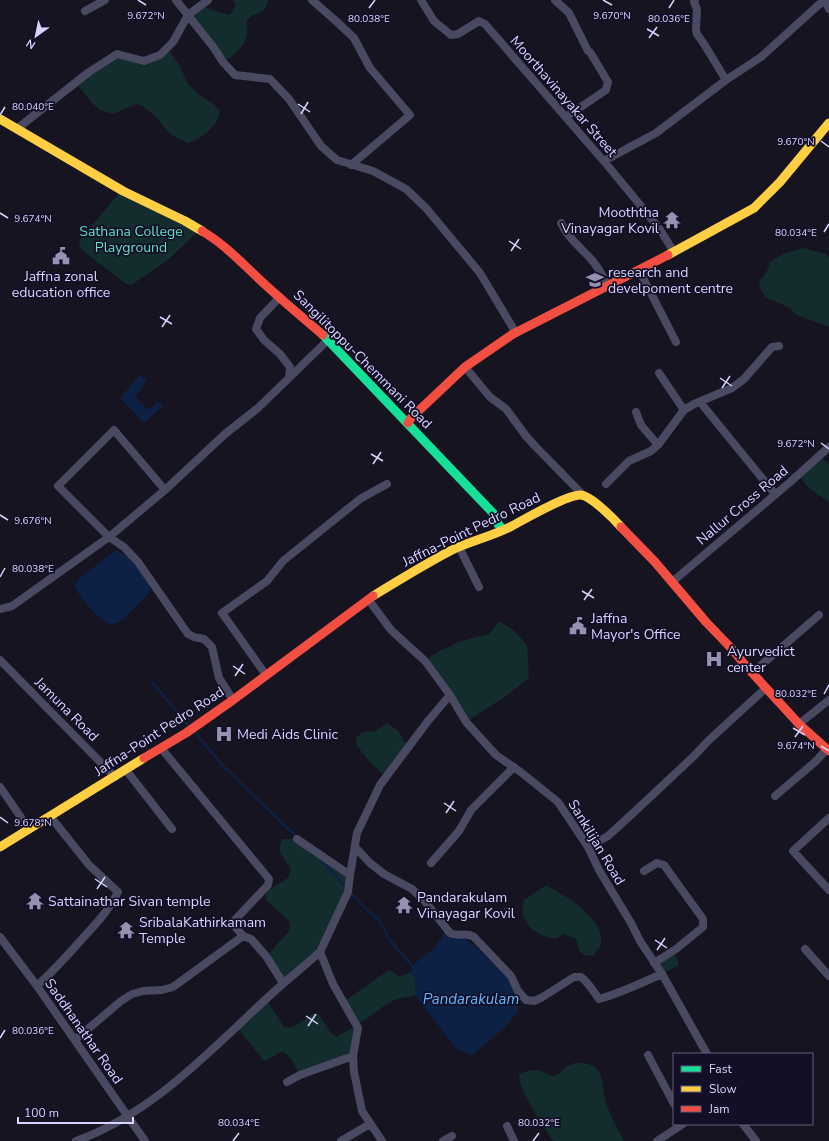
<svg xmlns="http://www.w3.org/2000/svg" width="829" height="1141" viewBox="0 0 829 1141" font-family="'Nunito Sans',sans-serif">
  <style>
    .green { fill: #132c2d }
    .water { fill: #0d2144 }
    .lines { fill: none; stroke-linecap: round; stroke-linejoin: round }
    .stream { stroke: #0d2144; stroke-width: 2.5 }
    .street { stroke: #4a4962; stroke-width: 8 }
    .fast { stroke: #16e098; stroke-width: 9 }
    .slow { stroke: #ffcf43; stroke-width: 9 }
    .jam { stroke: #f24e42; stroke-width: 9 }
    .ticks { fill: none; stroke: #d9d4ff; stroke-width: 1.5 }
    .labels { text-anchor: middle; stroke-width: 3.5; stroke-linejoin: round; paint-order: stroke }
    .street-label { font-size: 14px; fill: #d9d4ff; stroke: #130f26 }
    .poi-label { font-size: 14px; fill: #d9d4ff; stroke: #130f26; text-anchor: start }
    .park-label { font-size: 14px; fill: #5fe0c0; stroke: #130f26 }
    .water-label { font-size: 15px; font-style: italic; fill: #62b6ff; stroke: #130f26 }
    .ticks-label { font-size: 10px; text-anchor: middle; fill: #d9d4ff; stroke: #130f26; stroke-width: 3.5; stroke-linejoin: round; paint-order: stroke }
  </style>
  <rect width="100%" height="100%" fill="#161421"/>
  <path class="green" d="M233,0H268V1C264,16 256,11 248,19C245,23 248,30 247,35C245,46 233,57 223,62L188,15L201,5L217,12L229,15L232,12L236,5Z
    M167,48L178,63L189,85L197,93L216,106L220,112C216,128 203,138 188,143L171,135L154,115L142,106L136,104L113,114L100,110L92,103L76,83L117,54L144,61Z
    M119,193L199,230L169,259L133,284H126L81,249L79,244L80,240Z
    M803,248L825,254L829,257V327L797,315L788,307L765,297L759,286L761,279L767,271L770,262L783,254Z
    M819,456L829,464V502L809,488L798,475Z
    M499,621L514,631L527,645L529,678L506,696L466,722L425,661L438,652L461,641L489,634Z
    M387,723L398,731L404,741L409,746L386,777L370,762L357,746L356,738C362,732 366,730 374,732Z
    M282,839H297L350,875L348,892L320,952L283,983L266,957L290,930V922L266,900V892L288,878L291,870L279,850Z
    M546,885C564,894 609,921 600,946C599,949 595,953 593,956L585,955L579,951L576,939L564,934L555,939L541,935L529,927L522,914L524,900Z
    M672,951L678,960L679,965L662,974L654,963Z
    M389,970L392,971L399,977L411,972L416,980L415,995C408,998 399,997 394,1000C381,1007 370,1018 357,1024L346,1000Z
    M266,999L284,1027C293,1030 306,1018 313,1014H318L320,1016L330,1032L336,1037L351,1028H354L353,1056L300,1075C295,1067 290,1053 281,1052L264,1061L236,1026Z
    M575,1063C583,1063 593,1063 598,1070C604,1078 603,1095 606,1104C611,1117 618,1129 624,1141H553C544,1127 518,1089 519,1075C525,1070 537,1069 544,1072C548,1074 551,1077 556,1075C560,1074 563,1069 566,1067C569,1066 572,1064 575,1063Z"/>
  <path class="water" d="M140,375L147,380L138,393L134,396L149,410L158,401L163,406L144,423L120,398Z
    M116,550L127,555L150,584V592L124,619L117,623L109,624C95,615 82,601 74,586L81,577Z
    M449,926L482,952L517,983L518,1012L503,1029L471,1056L456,1048L421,1003L415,995L416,981L411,972L415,963L434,949Z"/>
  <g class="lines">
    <path class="stream" d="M152,682L190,727
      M195,732L221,764L297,837
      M320,859L346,887
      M349,891L365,908L380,921L389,939L413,967"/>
    <path class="street" d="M176,0L214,48L223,62L235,75L270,79L289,99L321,146L337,160L373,171L406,189L426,208L480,273L516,333
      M312,0L337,22L354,38L370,68L410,115L351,165
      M421,0L434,21L451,35L458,34L479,21L485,24L608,166L659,228L674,252
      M555,0L569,13L588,51L590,52L608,82L606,90L566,117
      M695,0L694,2L697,9L696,29L697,34L704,44L726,80
      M825,0L829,9
      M85,11L105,0
      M18,128L89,72L117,54L144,61L160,55L173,42L188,15L208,0
      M604,161L656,133L726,80L761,57L824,0
      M561,223C568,238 580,247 591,259C598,267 603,276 608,286
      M639,270L676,342
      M280,297L260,318L256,329L264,340L280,354L290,367L289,378
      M465,367L490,397L506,409L526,436L535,446L583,495
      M659,373L684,410
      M700,402L775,494
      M636,412L641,425L658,445
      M606,484L629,461L651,451L658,445L684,410L694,404L732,388L744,379L772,347L779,346
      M165,490L114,430L58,486L109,537L124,547L138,562L188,634L194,637L204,639L212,647L219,678L233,700
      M459,547L479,587
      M672,582L789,483L829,447
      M368,599L391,630L425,661L450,695L466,722L496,755L522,773L558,802L588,847L599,870L631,923L640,941L662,974L707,1054
      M0,609L12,606L109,537L165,490L225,434L258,408L328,340
      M0,660L115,777
      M752,673L819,615
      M266,675L222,613L267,581L283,561L360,499L387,484
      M799,724L829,700
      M161,748L269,879L268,885L233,922V924L243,936
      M126,770L172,829
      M0,787L29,829
      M775,796L815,762L827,749
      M829,818L793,851L829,890
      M297,839L350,875
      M355,847L370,863L384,874L412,889L423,899L450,933C458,937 467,932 474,937L511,976L518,991L526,1000L534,1001L541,998L574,977H581C589,983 593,991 599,999C621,993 641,983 662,974
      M588,847L608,836L631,815L694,756L708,741L766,688
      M431,863L459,831L471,810L514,767
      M644,871L657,863L664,865L703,919V927L676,949L654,963
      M0,937L37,986L145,1141
      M805,949L829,976
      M37,986C53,971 68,955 82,939C96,924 109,910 118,892L89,865L50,816
      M75,1040L121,1001L132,994L143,991L162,990L173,987L243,936L251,939L266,956L283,983
      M648,1055L674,1104
      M287,1082L300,1075L353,1056
      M743,1124L756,1141
      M507,1126L514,1141
      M76,1141C151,1114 208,1053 265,1000C283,983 302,968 320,952
      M341,1141L370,1124
      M382,1141L362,1111L354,1072L353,1056L358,1028L333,984L320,952L348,892L350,875L357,833L380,785L428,721L450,695
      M443,1141L452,1136
      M657,1141L683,1124"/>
    <path class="fast" d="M323,335L493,513L498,524L503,530"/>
    <path class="slow" d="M0,119L123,191L185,221L202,231
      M668,255L754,208L780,182L829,123
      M373,596C399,580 425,564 452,550C471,541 493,536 512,526C525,519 568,494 581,495C591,496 614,519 621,527
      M0,847L144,758"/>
    <path class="jam" d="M202,231C224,244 240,261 258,278C279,298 301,316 323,335
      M408,423L411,418L465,367L513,334L668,255
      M621,527L655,562L706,622L732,649L745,665L799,724L829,751
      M144,758L186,733L233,700L373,596"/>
  </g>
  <path class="ticks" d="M138,0L146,5M603,0L612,5M369,8L375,0M669,8L674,0M647,29L659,36M649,38L657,27M298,104L310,112M301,114L308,102M0,115L5,107M821,141L829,147M0,213L8,218M824,232L829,224M509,241L521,249M511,251L519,239M160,317L172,324M162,327L170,315M720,378L732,386M722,388L730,376M821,443L829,449M371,454L383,461M373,464L381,452M0,515L8,520M0,577L5,568M582,591L594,598M584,600L592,589M233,666L245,674M235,676L243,664M824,694L829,685M793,728L805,735M795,737L803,726M821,746L829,751M444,803L456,811M446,813L454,801M0,817L8,823M95,879L107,887M97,889L105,877M655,940L667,948M657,950L665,938M306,1016L318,1024M308,1026L316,1014M0,1038L5,1030M233,1141L239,1133M533,1141L539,1133"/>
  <defs>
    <g id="temple-bare" transform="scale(1.38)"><path d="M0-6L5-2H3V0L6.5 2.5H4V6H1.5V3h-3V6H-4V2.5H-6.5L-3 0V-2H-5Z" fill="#9591b1" stroke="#130f26" stroke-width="2.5" paint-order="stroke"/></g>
    <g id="civic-bare" transform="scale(1.38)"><path d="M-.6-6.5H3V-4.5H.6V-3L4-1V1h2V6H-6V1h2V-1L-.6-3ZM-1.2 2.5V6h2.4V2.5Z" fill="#9591b1" stroke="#130f26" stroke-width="2.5" paint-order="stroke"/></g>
    <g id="university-bare" transform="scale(1.38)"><path d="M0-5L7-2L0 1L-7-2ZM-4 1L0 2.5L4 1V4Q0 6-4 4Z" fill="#9591b1" stroke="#130f26" stroke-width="2.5" paint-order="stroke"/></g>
    <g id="hospital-bare" transform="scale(1.38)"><path d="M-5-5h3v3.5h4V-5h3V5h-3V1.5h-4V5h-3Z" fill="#9591b1" stroke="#130f26" stroke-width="2.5" paint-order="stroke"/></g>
  </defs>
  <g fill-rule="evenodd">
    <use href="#temple-bare" x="672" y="220"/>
    <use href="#civic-bare" x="61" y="256"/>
    <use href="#university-bare" x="595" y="280"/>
    <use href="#civic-bare" x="578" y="626"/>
    <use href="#hospital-bare" x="714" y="659"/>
    <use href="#hospital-bare" x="224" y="734"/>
    <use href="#temple-bare" x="35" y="901"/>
    <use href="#temple-bare" x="404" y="905"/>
    <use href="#temple-bare" x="126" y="930"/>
  </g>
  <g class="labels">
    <g class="street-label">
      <text transform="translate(564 96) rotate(49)" y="5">Moorthavinayakar Street</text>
      <text transform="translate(363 359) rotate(45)" y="5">Sangilitoppu-Chemmani Road</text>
      <text transform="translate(742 505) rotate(-40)" y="5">Nallur Cross Road</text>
      <text transform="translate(471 529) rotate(-26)" y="5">Jaffna-Point Pedro Road</text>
      <text transform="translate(67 709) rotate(45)" y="5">Jamuna Road</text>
      <text transform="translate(159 731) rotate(-33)" y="5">Jaffna-Point Pedro Road</text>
      <text transform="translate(597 842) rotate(59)" y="5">Sankilijan Road</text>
      <text transform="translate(84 1031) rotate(55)" y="5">Saddhanathar Road</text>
    </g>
    <g class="poi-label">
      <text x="659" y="217" text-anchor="end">Mooththa<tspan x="659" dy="16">Vinayagar Kovil</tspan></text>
      <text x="608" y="277">research and<tspan x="608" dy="16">develpoment centre</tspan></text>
      <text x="61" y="281" text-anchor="middle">Jaffna zonal<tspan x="61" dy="16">education office</tspan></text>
      <text x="591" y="623">Jaffna<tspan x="591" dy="16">Mayor's Office</tspan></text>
      <text x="727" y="656">Ayurvedict<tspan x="727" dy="16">center</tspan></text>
      <text x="237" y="739">Medi Aids Clinic</text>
      <text x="417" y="902">Pandarakulam<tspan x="417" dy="16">Vinayagar Kovil</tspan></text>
      <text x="48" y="906">Sattainathar Sivan temple</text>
      <text x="139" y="927">SribalaKathirkamam<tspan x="139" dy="16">Temple</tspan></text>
    </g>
    <g class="park-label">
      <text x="131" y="236">Sathana College<tspan x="131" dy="16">Playground</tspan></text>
    </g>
    <g class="water-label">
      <text x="471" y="1004">Pandarakulam</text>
    </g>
  </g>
  <g class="ticks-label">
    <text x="146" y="19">9.672°N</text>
    <text x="612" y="19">9.670°N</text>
    <text x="369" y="22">80.038°E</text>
    <text x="669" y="22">80.036°E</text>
    <text x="33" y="110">80.040°E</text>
    <text x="796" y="145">9.670°N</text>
    <text x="33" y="222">9.674°N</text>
    <text x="796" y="236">80.034°E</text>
    <text x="796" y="447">9.672°N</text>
    <text x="33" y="524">9.676°N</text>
    <text x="33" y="572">80.038°E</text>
    <text x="796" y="697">80.032°E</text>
    <text x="796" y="749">9.674°N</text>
    <text x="33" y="826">9.678°N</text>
    <text x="33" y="1034">80.036°E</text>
    <text x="239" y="1126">80.034°E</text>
    <text x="539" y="1126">80.032°E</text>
  </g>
  <rect x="673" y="1053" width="140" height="72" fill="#130f26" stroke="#625e7d"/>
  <rect x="681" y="1066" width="20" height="6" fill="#16e098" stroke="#625e7d"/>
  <text x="709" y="1073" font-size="12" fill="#d9d4ff">Fast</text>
  <rect x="681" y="1086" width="20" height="6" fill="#ffcf43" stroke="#625e7d"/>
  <text x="709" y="1093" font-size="12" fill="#d9d4ff">Slow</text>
  <rect x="681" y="1106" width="20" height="6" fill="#f24e42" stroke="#625e7d"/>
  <text x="709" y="1113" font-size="12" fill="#d9d4ff">Jam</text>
  <g transform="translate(36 36) rotate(213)" stroke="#130f26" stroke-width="3" paint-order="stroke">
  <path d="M0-3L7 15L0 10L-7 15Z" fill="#d9d4ff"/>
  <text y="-6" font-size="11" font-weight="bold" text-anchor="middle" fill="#d9d4ff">N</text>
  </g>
  <path d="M18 1117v6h115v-6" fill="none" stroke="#d9d4ff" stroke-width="2"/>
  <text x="24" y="1117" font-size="12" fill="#d9d4ff" stroke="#130f26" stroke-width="3" paint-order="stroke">100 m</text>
</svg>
